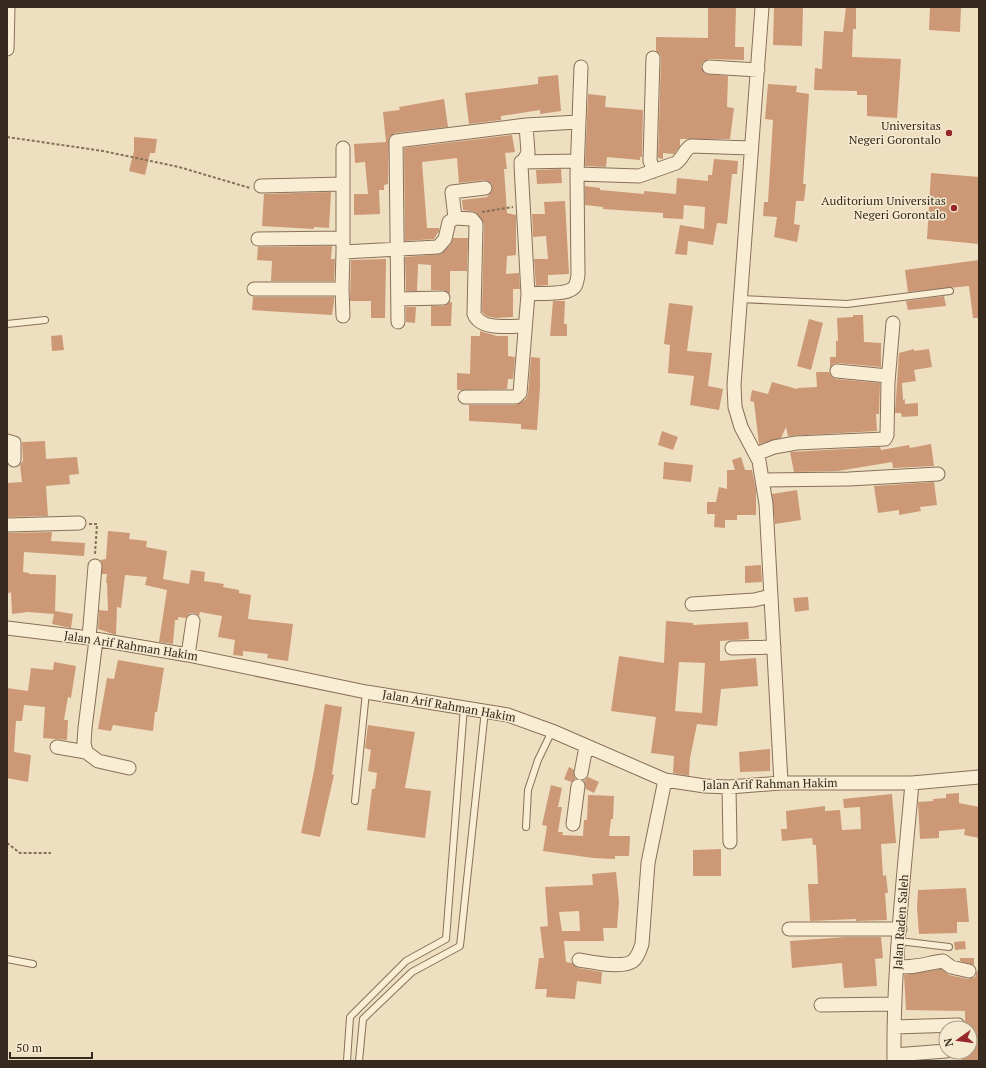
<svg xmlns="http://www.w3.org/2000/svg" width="986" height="1068" viewBox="0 0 986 1068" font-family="'PT Serif',serif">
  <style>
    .building { fill: #cc9876; fill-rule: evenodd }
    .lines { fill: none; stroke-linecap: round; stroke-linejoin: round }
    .lane-casing { stroke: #877058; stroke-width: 8 }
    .street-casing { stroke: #877058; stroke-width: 15 }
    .path { stroke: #877058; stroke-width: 2; stroke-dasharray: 3 2; stroke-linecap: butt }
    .lane { stroke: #f9edd4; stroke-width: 6 }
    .street { stroke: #f9edd4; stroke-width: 13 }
    .poi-dot { fill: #96282c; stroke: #f5ead0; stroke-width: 1.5 }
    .labels { text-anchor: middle; stroke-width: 3; stroke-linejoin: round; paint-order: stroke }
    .poi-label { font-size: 12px; fill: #36291d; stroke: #f5ead0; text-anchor: end }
    .street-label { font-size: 12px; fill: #36291d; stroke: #f5ead0 }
  </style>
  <rect width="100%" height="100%" fill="#eedfc0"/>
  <path class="building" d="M708,7H736L735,47H744V60L709,59L703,62L701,66L705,74L728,76L727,107L734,108L730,139H680V146L674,154L663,153V159L658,158L661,58L660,54L656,51V37L708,38Z
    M774,7H803L802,46L773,45Z
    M846,7H856V29H853L852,57L901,59L897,118L867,116V95H857V91L814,90L815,68L822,69L824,31L843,32Z
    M930,7H961L960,32L929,30Z
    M558,75L561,111L540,114V110L501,116V120L469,124L465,93L538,84V77Z
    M768,84L797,86L796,92L809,94L803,184H806L804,201H796L794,224L800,225L797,242L774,237L777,217L763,216L764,202H768L773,120L765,119Z
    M588,94L606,96L605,107L643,110L642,157H640V160L607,157L606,167L585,166Z
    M444,99L448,127L395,133L389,137L388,184L384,185V190H379L380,214L354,215V194H368L365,162L355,163L354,144L386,142L383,112L400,110L399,107Z
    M512,135L515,152L505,153L507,169H504L507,213L516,215V255L507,256L506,274L519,273L520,289H513V317L496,318L486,316L482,312L484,224L476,212L463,210L462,200L487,197L492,191V184L484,180L459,183L457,158L422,162L427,228H439V231L434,239L405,241L404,148Z
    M134,137L157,139L155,153H150L145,175L129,171L134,151Z
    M714,159L738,161L737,174H732L727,224L717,223L713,245L688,241L687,255L675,254L680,225L704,229L705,207L684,205L683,219L663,218V213L603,209V207L585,205V186L600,188V190L644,194V191L676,194L677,178L708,181V175H712Z
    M561,169L562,183L537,184L536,170Z
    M931,173L979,177V244L927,239Z
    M331,192L329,228L314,227V229L262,226L264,194Z
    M565,201L569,274L548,275V285L536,286L534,259H548L546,236L533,237L532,214H545L544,202Z
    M453,238H468L467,271H450V294L443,290H431V265L418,264L417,291H406L405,257L441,254L451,244Z
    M332,246L331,259H335L334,281H271L272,261L257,260L258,247Z
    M386,259L385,318H371V301H350L351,260Z
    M979,260V318H973L969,286L908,292L905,270Z
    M944,296L946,306L908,310L906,301Z
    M253,297H334V301L332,315L252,310Z
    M553,301H565L564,324H567V336H550Z
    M450,302H452L451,326H431V306H444Z
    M669,303L693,306L687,351L712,353L708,386L723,389L719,410L690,405L694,376L668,373L670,345L664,344Z
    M406,307H416L415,323L406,322Z
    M853,315H863L864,342L881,343V367L838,363L833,364L830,368V357H836V341H838L837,318L853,317Z
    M809,319L823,323L811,370L797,366Z
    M480,331L497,336H508V356L515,357L513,379H508L507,389L457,390V373L470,374L471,336H480Z
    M62,335L64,350L52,351L51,336Z
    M914,349V351L929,349L932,367L914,370L916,381L902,383L903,400L905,399V404L918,403V416L902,417L901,413H895L899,353Z
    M531,357L540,358V387L537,430L521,429V424L469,421V405H516L526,399L528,394Z
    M816,372H829L832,377L836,379L880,383L879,414H876L877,431L788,436L786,427L781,438L759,444L754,402L750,401L752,390L768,394L772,382L797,389L798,388L817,387Z
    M662,431L678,437L673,450L658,445Z
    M45,441L46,459L77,457L79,474L69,475L70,484L46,486L48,516L7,517V483L22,482L20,465L23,461L22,442Z
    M931,444L934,466L893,468L892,462L838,471L794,472L790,452L880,447L881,450L909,445L910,448Z
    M741,457L745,470H752L756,490V515H737V520H725V528L714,527L715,514H707V502H716L719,487L727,489V470H735L732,460Z
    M664,462L693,465L691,482L663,479Z
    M934,482L937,505L920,507L921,511L899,515V510L878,513L874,486Z
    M797,490L801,520L775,524L772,494Z
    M108,531L130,533L129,539L147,541L146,547L167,551L163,579L189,584L191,570L205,572L204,581L224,584L223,587L239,590V593L251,595L248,619L293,624L288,661L267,658L268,654L243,651V656L233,655L235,640L218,637L222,616L200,612L199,616L195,613H190L186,618L178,617V620H175L173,644L159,642L167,590L145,585L147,577L125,575L121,608L117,607L116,635L98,629L99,610L108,611L107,583H106L107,574H102V563L100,560L106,559Z
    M52,532L51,541L85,543L84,556L24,552L23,572L29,573V574L56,575L55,611L73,614L71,628L52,624L54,614L28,612L12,614L11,592L7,594V533Z
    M761,565L762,582L745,583V566Z
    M808,597L809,610L795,612L793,598Z
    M666,621L693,623V625L748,622L749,639L720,641V661L756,658L758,686L721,689L717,726L697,724L690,758L689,776L673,773L674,756L651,753L656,717L611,711L619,656L664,663ZM679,662L705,663L702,713L675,711Z
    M118,660L164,668L157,712H155L153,731L113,725L111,731L98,729L107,678L114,679Z
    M54,662L76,666L71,698L68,697L64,720H68L67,740L43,738L45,707L24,705L22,721H16L14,752L31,755L28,782L7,778V688L28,691L31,668L53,670Z
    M325,704L342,707L332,774L334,775L320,837L301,833L314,771Z
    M368,725L415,732L405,788L431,791L425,838L367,830L372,789H375L377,773L368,771L371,750L365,748Z
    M770,749V771L740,772L739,752Z
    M569,767L574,770L575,779L571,782L564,779Z
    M588,777L599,782L594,793L586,789L584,781Z
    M551,785L562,788L558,807H562L558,832H563L562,835L583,836L584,820H587L588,795L614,796L613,819H611L609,836H630L629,856H615V859L593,858L543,851L547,826L542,825Z
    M959,793V803L979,807V838L964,835L965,829L939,831V838L920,839L918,802L933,801V799L946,798V794Z
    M892,794L896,843L881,844L883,876L886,875L888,893H885L887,920L856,921V919L810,921L808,884H818L816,845H813L812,838L782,841L781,829H787L786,811L825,806V811L840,810L842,830L861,829L860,807L844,808L843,799Z
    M721,849V876H693V850Z
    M616,872L619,902L617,928H603L604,941H564L566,962L572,963L578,968L602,972L601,984L577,981L575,999L546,997L547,989H535L539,958H544L540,927L548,926L545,887L593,885L592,874ZM579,911L580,931H562L559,912Z
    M966,888L969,922H957V933L919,934L917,908L918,890Z
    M846,937H881L883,958L875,959L877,986L844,988L842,963L792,968L790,941Z
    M965,941L966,949L955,950L954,942Z
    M960,958H974V965L960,961Z
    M941,969L949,975L968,979L975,977L977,971H979V1061H962V1052H970V1028H968L965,1021V1011L906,1010L904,975Z"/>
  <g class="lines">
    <g class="lane-casing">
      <path id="lane" d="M740,299L847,304L950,291
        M7,324L45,320
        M355,801L366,692
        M526,827L528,790L538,760L552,731
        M899,941L949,947
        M7,959L33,964
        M347,1061L350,1017L406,961L446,939L464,707
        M359,1061L363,1019L412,972L460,946L485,710"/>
    </g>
    <g class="street-casing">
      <path id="street" d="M762,7L734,385L735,407L741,427L759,461L766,504L781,783
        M7,49L8,7
        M653,58L650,161L654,171
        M581,67L577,174L639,176L676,163C683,158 684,150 691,146L751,148
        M709,67L758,70
        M343,148V252
        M521,162L577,161
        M261,186L343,184
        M455,218L472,219L476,224L474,314C481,331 510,326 525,326
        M258,239L343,238
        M254,289H342L343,252L438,247L445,239L449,222L455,218L452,192L485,188
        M342,289L343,316
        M528,294C538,293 564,295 572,289C577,286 577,280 578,275L577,174
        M398,299L443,298
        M398,322L396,141L526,125L578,122
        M837,371L888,376
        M465,397H516L520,393L528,294L521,165L528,153L526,125
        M7,441L14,443V460
        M756,454L774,447L796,443L885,439L887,435L888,382L893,323
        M763,480L849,479L938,474
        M7,525L79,523
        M692,604L754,600L771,596
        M7,628L89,638L188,655L366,692L508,715L552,731L665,780L705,786L729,787L781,783H912L979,777
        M89,638L95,566
        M96,640L85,728L84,743L86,752L98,761L129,768
        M732,648L774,647
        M188,655L193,621
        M57,747L86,752
        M581,773L586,747
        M729,787L730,842
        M573,824L578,786
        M789,929H900
        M579,960C592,962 622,969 633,961C638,957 640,950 642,944L648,863L665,780
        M897,966C913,969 927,963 943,961L951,967L969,971
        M821,1005L895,1004
        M894,1027L958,1025L960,1028
        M894,1055L946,1051
        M894,1061C893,968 904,875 912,783"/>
    </g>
    <path class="path" d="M7,137L103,151L179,167L250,188
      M482,212L513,207
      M89,524H97L95,554
      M7,843L20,853H51"/>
    <use href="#lane" class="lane"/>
    <use href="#street" class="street"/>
  </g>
  <g class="poi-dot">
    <circle cx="949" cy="133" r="4"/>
    <circle cx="954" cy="208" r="4"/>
  </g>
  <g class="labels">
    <g class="poi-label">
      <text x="941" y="130">Universitas<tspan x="941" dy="14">Negeri Gorontalo</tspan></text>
      <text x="946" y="205">Auditorium Universitas<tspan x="946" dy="14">Negeri Gorontalo</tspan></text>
    </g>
    <g class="street-label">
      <text transform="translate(131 646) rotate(9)" y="4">Jalan Arif Rahman Hakim</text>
      <text transform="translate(449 706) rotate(10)" y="4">Jalan Arif Rahman Hakim</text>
      <text transform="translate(770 784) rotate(-1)" y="4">Jalan Arif Rahman Hakim</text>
      <text transform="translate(901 922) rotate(-86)" y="4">Jalan Raden Saleh</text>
    </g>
  </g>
  <rect width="986" height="1068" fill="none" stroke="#36291d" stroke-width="16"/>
  <g transform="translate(958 1040) rotate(256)"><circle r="19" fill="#f5ead0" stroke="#a99d88"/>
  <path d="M0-3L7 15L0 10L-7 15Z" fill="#96282c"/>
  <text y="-6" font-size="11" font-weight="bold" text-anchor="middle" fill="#36291d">N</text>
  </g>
  <path d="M10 1052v6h82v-6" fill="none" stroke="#36291d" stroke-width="2"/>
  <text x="16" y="1052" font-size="12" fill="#36291d" stroke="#f5ead0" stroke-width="3" paint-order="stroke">50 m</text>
</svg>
